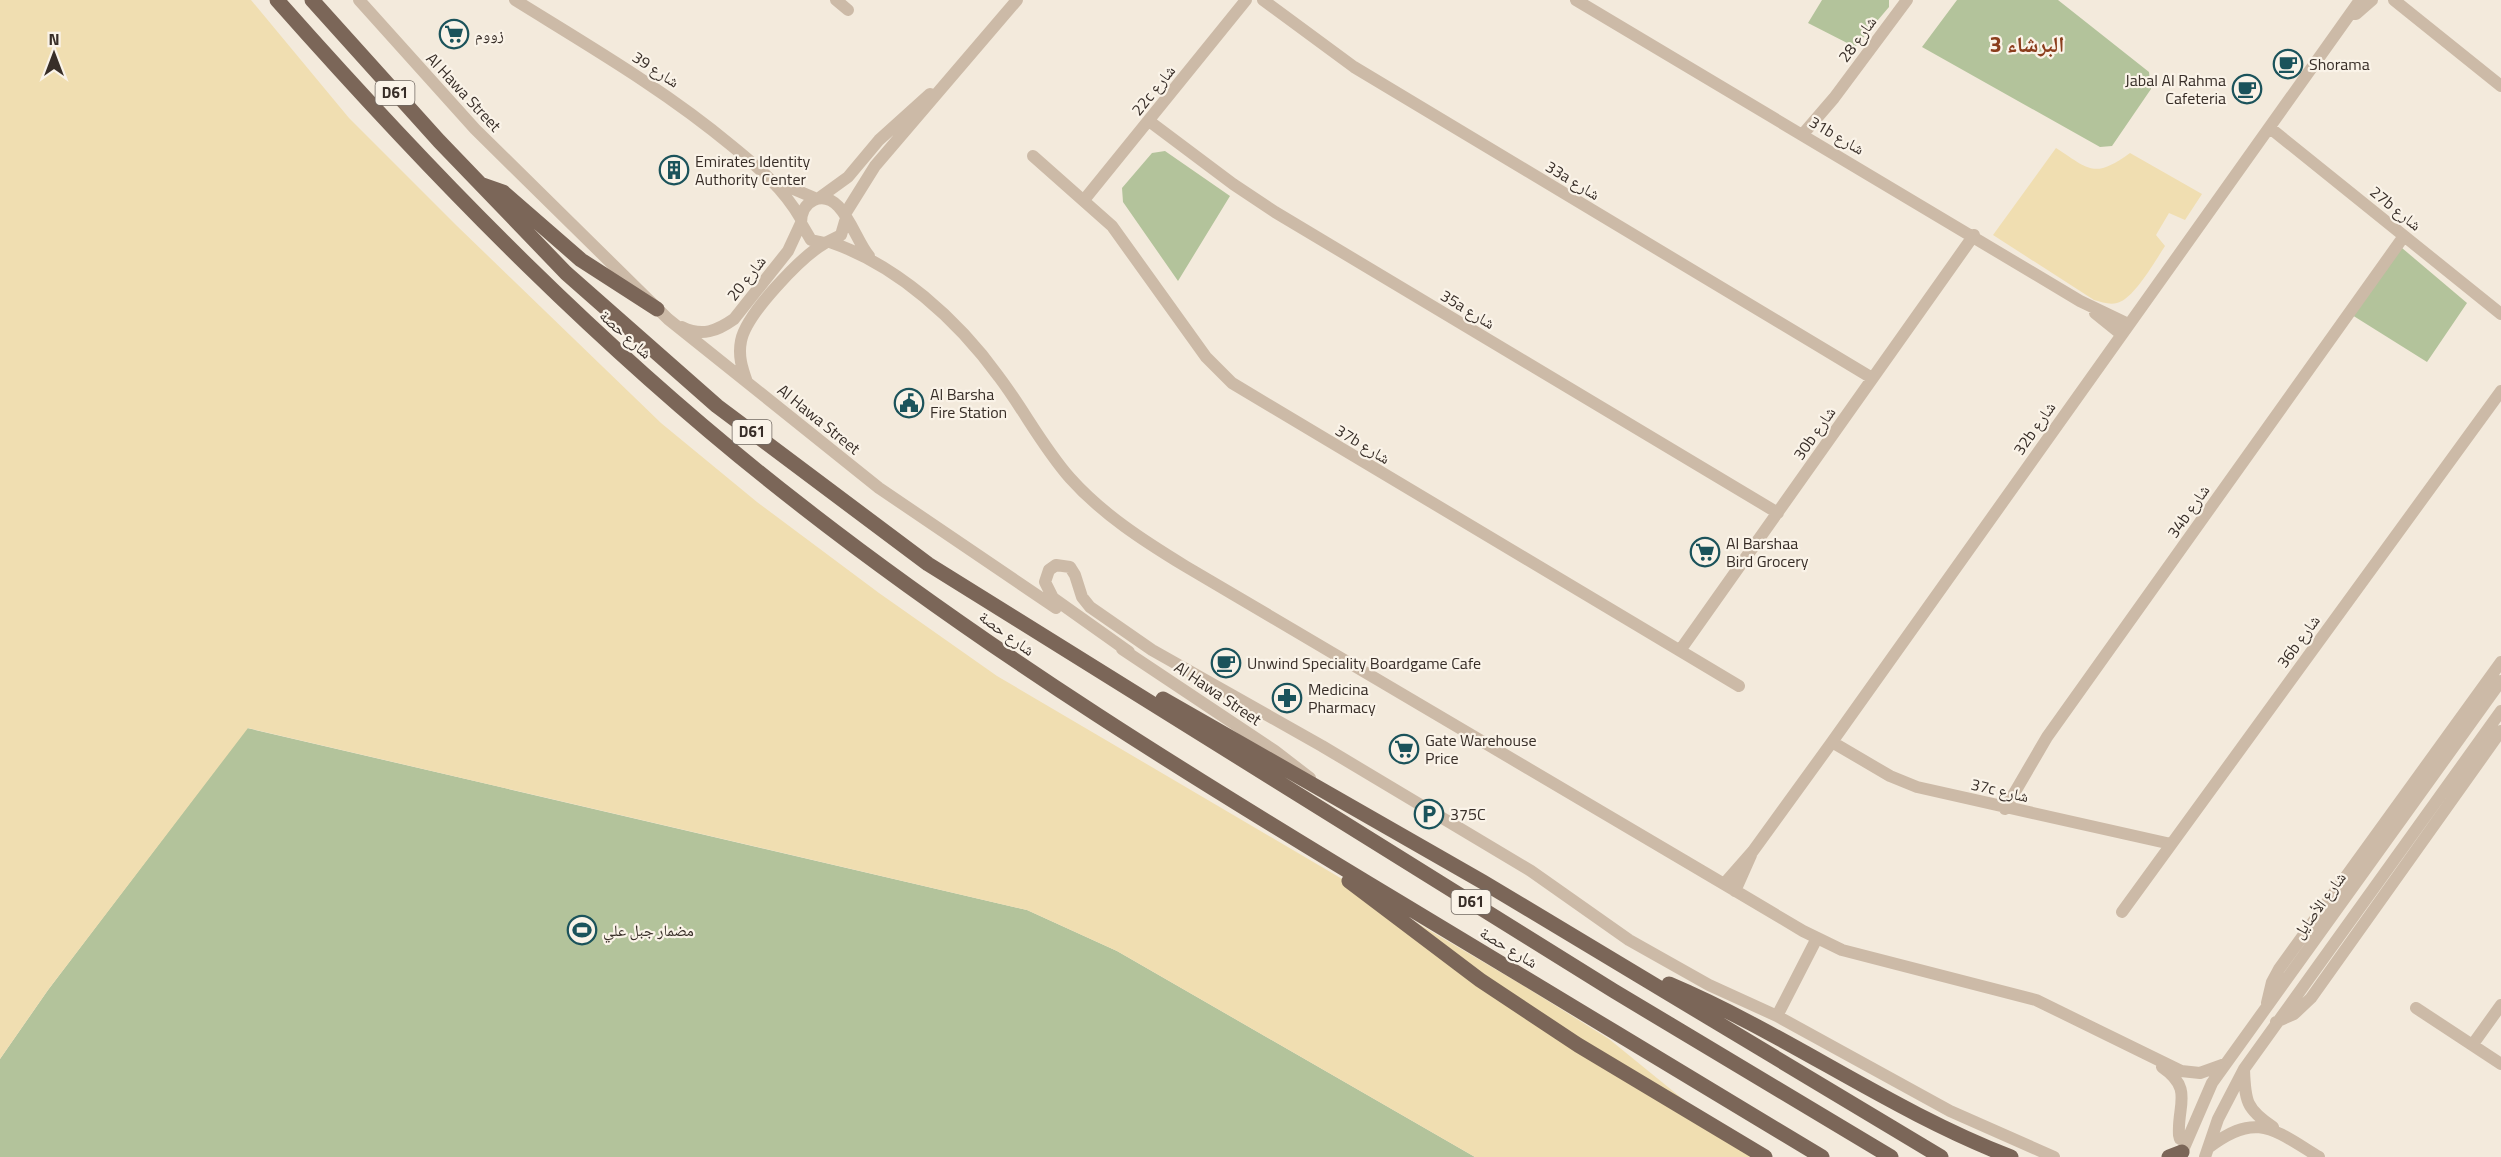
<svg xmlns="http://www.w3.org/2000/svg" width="2501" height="1157" viewBox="0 0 2501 1157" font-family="'Titillium Web','Noto Naskh Arabic',sans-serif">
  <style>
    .green { fill: #b3c39b }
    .sand { fill: #f0deb1 }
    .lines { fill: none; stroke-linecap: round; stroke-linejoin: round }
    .minor { stroke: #ccbaa7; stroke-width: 12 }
    .major { stroke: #7b6658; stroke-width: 15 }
    .labels { text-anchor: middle; stroke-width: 4.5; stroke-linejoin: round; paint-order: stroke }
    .shield { fill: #faf3e8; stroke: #726962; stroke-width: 1.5 }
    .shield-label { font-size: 15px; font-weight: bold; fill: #382e28 }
    .poi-label { font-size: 16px; fill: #382e28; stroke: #faf3e8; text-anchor: start }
    .street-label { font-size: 16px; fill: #382e28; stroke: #faf3e8 }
    .district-label { font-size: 22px; font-weight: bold; fill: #8b3e1d; stroke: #faf3e8 }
  </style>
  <rect width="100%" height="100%" fill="#f3eadc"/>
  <path class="green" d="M1822,0H1889V7L1855,47L1808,23Z
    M1957,0H2058L2149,72L2151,89L2112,146L2100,147L1922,47Z
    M1165,151L1230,196L1178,281L1123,202L1122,188L1152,153Z
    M2402,248L2467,303L2427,362L2352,315Z
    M247,728L1027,910L1117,951L1475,1157H0V1059L48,990Z"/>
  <path class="sand" d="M0,0H251L349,118L457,226L661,423L757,502L879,593L997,676L1524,986L1609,1039L1722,1131L1759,1157H1475L1117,951L1027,910L248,728L48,990L0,1059Z
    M2056,148C2090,170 2094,179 2130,153L2202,194L2185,220L2169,213L2156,235L2165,246C2155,261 2134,299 2117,303C2109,305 2102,302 2094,300L1993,235Z"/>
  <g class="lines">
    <path class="minor" d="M359,0L475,129L668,319L879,488L1056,608
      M515,0C589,46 665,90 732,146C759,168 783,188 801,219
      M836,0L848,10
      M1263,0L1354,67L1872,378
      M1576,0L2080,301L2128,324
      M2394,0L2501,86
      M2356,14L2372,0
      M1149,121L1233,184L1275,212L1778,513
      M2270,128L2501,314
      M1803,134L1834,98L1907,0
      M1033,156L1112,226L1206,357L1232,383L1739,686
      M777,182L817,199
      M819,198L848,177L879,140L930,94
      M1084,200L1246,0
      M845,214L875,166L1017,0
      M846,218L841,235L825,243L811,240L801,223C801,213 805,204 814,200C842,188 854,239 869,256
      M830,242C897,265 958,320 999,377C1024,410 1042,446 1070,478C1102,514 1144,541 1185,566L1729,887L1803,931L1842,950L2036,1000L2181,1071L2200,1073L2225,1064
      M2095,313L2121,334
      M682,327C702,337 717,331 734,319L788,251L801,223
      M747,382C742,368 738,356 741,341C746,314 801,257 825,243
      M1122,649L1275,751L1310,778
      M1681,649L1974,235
      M1129,652L1053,598L1045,582L1049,570L1056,565L1070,567L1075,575L1082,597L1090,607L1152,650L1322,746L1531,871L1629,940L1709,985L1777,1016L1950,1111L2054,1157
      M1832,742L1890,776L1917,787L2171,844
      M2005,809L2047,737L2404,236
      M1724,884L1753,851L1832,742L2360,0
      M1735,891L1751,855
      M2122,912L2501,391
      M2267,1003L2272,982L2279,969L2501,662
      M2416,1008L2501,1064
      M1777,1016L1817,938
      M2276,1022L2294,1014L2311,998L2501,731
      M2473,1044L2501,1005
      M2162,1067C2194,1089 2177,1105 2179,1135L2180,1139L2187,1141
      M2244,1069C2245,1101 2246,1109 2273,1127
      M2208,1148C2256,1111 2273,1129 2319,1157
      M2180,1157L2212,1083L2501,681
      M2205,1157L2218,1119L2244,1069L2501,711"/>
    <path class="major" d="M277,0C439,183 609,357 803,507C993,655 1198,781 1404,905C1543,989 1683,1073 1822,1157
      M312,0L439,141L566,273L717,406L928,564L1614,991L1891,1157
      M483,185L503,192L581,260L657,309
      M1163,699L1483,882L1941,1157
      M1349,881L1480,980L1578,1045L1765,1157
      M1669,984C1787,1034 1891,1111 2011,1157
      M2169,1157L2182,1152"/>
  </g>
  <defs>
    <g id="supermarket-ring" transform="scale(1.5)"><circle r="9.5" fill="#faf3e8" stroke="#1b535b" stroke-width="1.5"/><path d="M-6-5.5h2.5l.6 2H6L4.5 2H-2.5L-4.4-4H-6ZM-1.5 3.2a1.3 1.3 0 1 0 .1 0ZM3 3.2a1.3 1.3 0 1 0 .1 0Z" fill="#1b535b"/></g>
    <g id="cafe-ring" transform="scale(1.5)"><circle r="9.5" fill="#faf3e8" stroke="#1b535b" stroke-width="1.5"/><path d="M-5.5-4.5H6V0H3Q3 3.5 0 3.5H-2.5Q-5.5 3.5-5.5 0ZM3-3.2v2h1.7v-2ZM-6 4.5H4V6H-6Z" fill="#1b535b"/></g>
    <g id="building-ring" transform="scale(1.5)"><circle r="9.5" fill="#faf3e8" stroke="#1b535b" stroke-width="1.5"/><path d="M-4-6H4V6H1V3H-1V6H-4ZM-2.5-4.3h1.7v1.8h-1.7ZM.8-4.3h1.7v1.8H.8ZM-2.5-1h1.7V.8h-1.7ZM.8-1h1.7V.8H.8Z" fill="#1b535b"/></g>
    <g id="civic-ring" transform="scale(1.5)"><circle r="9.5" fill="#faf3e8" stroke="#1b535b" stroke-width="1.5"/><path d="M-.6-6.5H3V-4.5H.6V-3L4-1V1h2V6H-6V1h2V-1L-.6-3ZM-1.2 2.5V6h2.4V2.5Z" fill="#1b535b"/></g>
    <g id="pharmacy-ring" transform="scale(1.5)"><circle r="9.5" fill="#faf3e8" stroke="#1b535b" stroke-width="1.5"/><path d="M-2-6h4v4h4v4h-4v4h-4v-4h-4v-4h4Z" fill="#1b535b"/></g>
    <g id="parking-ring" transform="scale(1.5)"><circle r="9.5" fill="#faf3e8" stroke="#1b535b" stroke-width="1.5"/><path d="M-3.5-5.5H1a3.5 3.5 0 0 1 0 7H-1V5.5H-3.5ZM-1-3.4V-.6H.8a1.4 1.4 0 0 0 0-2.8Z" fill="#1b535b"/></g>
    <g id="stadium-ring" transform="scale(1.5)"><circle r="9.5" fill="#faf3e8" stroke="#1b535b" stroke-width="1.5"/><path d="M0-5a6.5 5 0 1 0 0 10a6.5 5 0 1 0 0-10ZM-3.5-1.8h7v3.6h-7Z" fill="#1b535b"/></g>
  </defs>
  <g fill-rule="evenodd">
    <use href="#supermarket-ring" x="454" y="34"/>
    <use href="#cafe-ring" x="2288" y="64"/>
    <use href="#cafe-ring" x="2247" y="89"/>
    <use href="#building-ring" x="674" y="170"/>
    <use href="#civic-ring" x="909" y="403"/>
    <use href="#supermarket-ring" x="1705" y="552"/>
    <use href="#cafe-ring" x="1226" y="663"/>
    <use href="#pharmacy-ring" x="1287" y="698"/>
    <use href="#supermarket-ring" x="1404" y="749"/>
    <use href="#parking-ring" x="1429" y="814"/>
    <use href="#stadium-ring" x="582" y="930"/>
  </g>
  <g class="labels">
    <g class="shield">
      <rect x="375.5" y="81" width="39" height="24" rx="4.5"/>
      <rect x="732.5" y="420" width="39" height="24" rx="4.5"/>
      <rect x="1451.5" y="890" width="39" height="24" rx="4.5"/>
    </g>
    <g class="shield-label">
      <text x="395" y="98">D61</text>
      <text x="752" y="437">D61</text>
      <text x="1471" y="907">D61</text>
    </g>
    <g class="poi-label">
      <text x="475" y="40">زووم</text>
      <text x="2309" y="70">Shorama</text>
      <text x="2226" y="86" text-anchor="end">Jabal Al Rahma<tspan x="2226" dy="18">Cafeteria</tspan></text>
      <text x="695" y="167">Emirates Identity<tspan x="695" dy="18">Authority Center</tspan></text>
      <text x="930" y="400">Al Barsha<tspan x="930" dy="18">Fire Station</tspan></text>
      <text x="1726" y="549">Al Barshaa<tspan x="1726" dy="18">Bird Grocery</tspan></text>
      <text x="1247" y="669">Unwind Speciality Boardgame Cafe</text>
      <text x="1308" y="695">Medicina<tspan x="1308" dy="18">Pharmacy</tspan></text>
      <text x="1425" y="746">Gate Warehouse<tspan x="1425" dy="18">Price</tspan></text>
      <text x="1450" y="820">375C</text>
      <text x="603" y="936">مضمار جبل علي</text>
    </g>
    <g class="street-label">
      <text transform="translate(1857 39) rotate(-54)" y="6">شارع 28</text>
      <text transform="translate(656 69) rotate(33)" y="6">شارع 39</text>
      <text transform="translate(1153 90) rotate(-51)" y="6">22c شارع</text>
      <text transform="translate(464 92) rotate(47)" y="6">Al Hawa Street</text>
      <text transform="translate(1837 135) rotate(30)" y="6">31b شارع</text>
      <text transform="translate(1573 180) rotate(31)" y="6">33a شارع</text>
      <text transform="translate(2396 208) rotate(39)" y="6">27b شارع</text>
      <text transform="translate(746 278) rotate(-52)" y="6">شارع 20</text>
      <text transform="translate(1468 309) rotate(31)" y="6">35a شارع</text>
      <text transform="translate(626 334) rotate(42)" y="6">شارع حصة</text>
      <text transform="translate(819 419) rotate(39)" y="6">Al Hawa Street</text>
      <text transform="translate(2034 428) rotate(-55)" y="6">32b شارع</text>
      <text transform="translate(1814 433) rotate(-55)" y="6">30b شارع</text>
      <text transform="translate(1363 444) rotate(31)" y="6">37b شارع</text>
      <text transform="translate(2188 511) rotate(-55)" y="6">34b شارع</text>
      <text transform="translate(1007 633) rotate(36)" y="6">شارع حصة</text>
      <text transform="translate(2298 641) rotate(-54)" y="6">36b شارع</text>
      <text transform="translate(1218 693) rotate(34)" y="6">Al Hawa Street</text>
      <text transform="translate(2000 790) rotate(13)" y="6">37c شارع</text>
      <text transform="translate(2319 905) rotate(-54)" y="6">شارع الأصايل</text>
      <text transform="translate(1509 947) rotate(31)" y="6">شارع حصة</text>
    </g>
    <g class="district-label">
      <text x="2027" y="52">البرشاء 3</text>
    </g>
  </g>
  <g transform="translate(54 54)" stroke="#faf3e8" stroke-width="4.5" paint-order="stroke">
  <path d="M0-4.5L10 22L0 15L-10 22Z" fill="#382e28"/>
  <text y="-9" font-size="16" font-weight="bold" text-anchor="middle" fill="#382e28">N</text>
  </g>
</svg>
